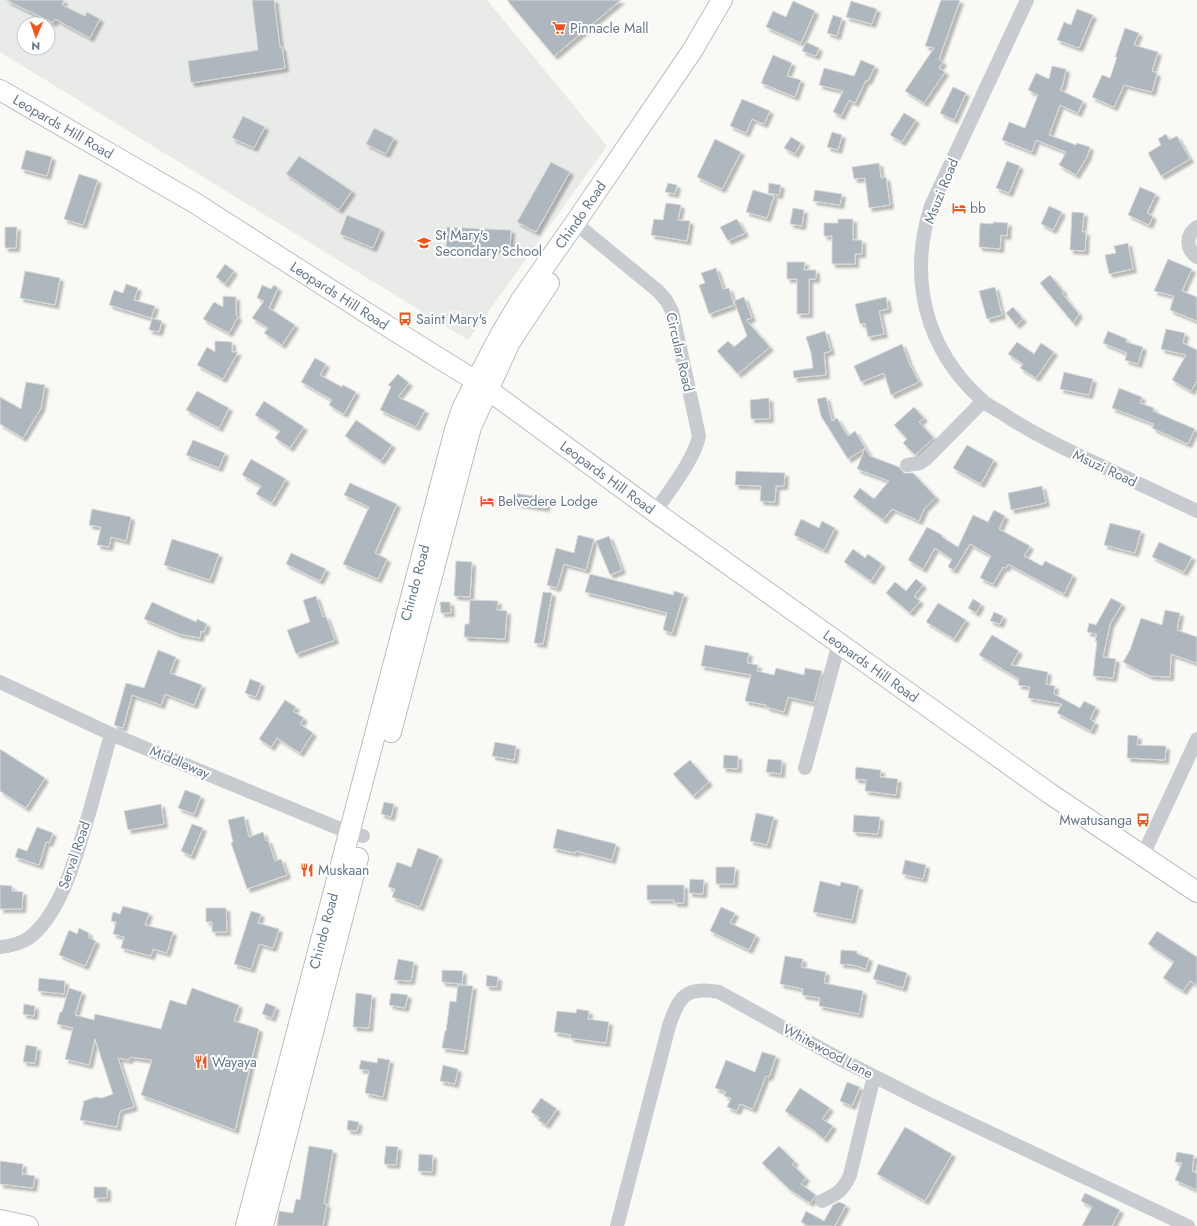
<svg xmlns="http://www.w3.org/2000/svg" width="1197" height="1226" viewBox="0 0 1197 1226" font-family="Jost,sans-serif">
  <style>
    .built { fill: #e9ebe9; fill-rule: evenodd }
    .building { fill: #aeb7be; stroke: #dadad8; filter: url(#shadow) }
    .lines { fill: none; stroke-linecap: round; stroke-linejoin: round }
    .secondary-casing { stroke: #babfc4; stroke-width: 22 }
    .street { stroke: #c8ccd0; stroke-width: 14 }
    .secondary { stroke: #fff; stroke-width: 20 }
    .labels { text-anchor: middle; stroke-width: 4; stroke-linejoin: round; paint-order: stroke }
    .poi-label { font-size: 14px; fill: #65788a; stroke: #fff; text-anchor: start }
    .street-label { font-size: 14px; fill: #65788a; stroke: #fff }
  </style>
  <defs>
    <filter id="shadow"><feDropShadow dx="3.5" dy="3.5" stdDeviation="1" flood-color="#0004"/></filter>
  </defs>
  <rect width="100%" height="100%" fill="#f9f9f6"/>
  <path class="built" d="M0,0H487L607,146L468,340L0,52ZM24,24H48V48H24Z"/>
  <path class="building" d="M6,0H64L62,5L85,16L87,12L100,19L90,38L55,19L53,23Z
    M252,0H274L280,47H282L285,68L191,83L188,61L258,50Z
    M507,0H621L554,56Z
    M941,0H960L939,59L943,62L939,68L945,72L924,103L905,91L934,48L925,46Z
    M793,1L815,11L801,43L766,27L773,11L786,17Z
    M851,1L877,9L872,24L846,17Z
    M1077,9L1093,15L1079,48L1057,40L1064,22L1071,25Z
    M833,15L842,18L837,36L827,33Z
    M1125,28L1139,33L1134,45L1158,52L1152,71L1157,73L1152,92L1124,85L1114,107L1092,97L1102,75L1110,78L1117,57H1115Z
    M806,42L819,48L816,56L802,51Z
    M773,55L792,63L787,76L801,80L795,97L761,83Z
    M861,60L875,66L868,81L866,80L855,103L849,100L841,116L833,112L843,91L819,85L824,68L854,76Z
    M1052,66L1066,69L1063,84L1060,90L1083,101L1078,113L1060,105L1049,135L1076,145L1077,143L1090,147L1087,157L1076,175L1059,165L1066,152L1036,140L1032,152L1002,140L1009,122L1025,128L1038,95L1028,90L1036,73L1049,79Z
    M953,87L966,93L954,120L940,113Z
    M742,99L770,111L764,124L752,119L746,133L730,126Z
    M904,113L916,120L902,142L890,135Z
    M243,116L265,127L254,148L232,138Z
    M374,128L394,138L386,154L366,144Z
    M832,132L842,135L838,150L827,147Z
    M1166,134L1169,140L1177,136L1190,159L1161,176L1148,153L1161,145L1158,139Z
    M791,137L801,143L795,154L784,148Z
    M715,139L741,152L722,189L697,177Z
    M26,150L52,157L47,176L21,169Z
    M299,156L352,191L339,210L286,174Z
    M1007,161L1020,166L1009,193L996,188Z
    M551,162L570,172L536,232L517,222Z
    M879,163L881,178L886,177L890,205L869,208L865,178L854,179L852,167Z
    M79,174L98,180L83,225L64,219Z
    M668,183L677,185L675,194L665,192Z
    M769,183L781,185L779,195L768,193Z
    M1140,187L1156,194L1147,213L1153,216L1149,225L1128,215Z
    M753,190L774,196L767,218L746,212Z
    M815,190L842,194L840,205L813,201Z
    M666,203L681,205L678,220L690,221L687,241L651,235L654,219L663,220Z
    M1049,206L1062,212L1053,230L1041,224Z
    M793,208L804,210L802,226L790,224Z
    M1072,212L1084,213L1082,232H1086L1085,251L1070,250Z
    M347,215L381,229L373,248L340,234Z
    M737,219L745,233L728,241L720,227Z
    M838,219H853V240H862V254H855V264H832V236H824V223H838Z
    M993,222L1008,223L1007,236L1001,235L1000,249L979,247L980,223L993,224Z
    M5,227H17L16,248H5Z
    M447,227L511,230L510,250L446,247Z
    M1128,243L1133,269L1109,274L1105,255L1116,253L1114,246Z
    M1168,259L1192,269L1182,291L1197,297V321L1170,310L1174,296L1154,291Z
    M787,262H805L804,270H816V279H809V314H797V279H787Z
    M225,264L234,271L225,284L216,277Z
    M716,268L723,289L729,288L734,305L709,314L699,285L705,283L701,273Z
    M25,271L60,278L55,305L20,298Z
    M1050,275L1064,292L1062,293L1079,314L1073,323L1040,283Z
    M126,284L138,288L134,300L155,306L151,318L109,305L114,290L123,293Z
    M262,285L271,289L274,285L278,288L269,308L295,325L282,345L264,333L268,328L252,318L264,301L257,298Z
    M995,287L1002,315L987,319L979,291Z
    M223,296L236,297V315L238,317L229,333L203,319L214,302L223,307Z
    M744,297L752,318L746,320L770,347L738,374L717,351L728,341L734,347L747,336L734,301Z
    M886,297L888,309L879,311L884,334L868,337L865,323L860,324L855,304Z
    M1013,307L1023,319L1016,325L1006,313Z
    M152,318L162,321L159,332L149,330Z
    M1166,329L1185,333L1183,343L1197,350V381L1191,391L1172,380L1186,355L1161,349Z
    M825,331L831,351L824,353L826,375L794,378L793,371L813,368L811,353L806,337Z
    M1108,331L1127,339L1126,342L1143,347L1138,364L1125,360L1127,353L1103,343Z
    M215,341L232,342V352H238L223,379L197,365L207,347L215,352Z
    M1017,342L1034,354L1041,343L1054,352L1036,378L1020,368L1023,364L1008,354Z
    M902,344L909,363L919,382L891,395L884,373L861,382L854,366Z
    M315,358L326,364L320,375L342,387L343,385L356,392L344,414L329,405L332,400L301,382Z
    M1064,372L1093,379L1089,395L1060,389Z
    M398,374L409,383L398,397L425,410L416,427L380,410L391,387L388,385Z
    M26,382L45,385L41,408L23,438L0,424V397L21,409Z
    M1119,388L1142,397L1140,403L1154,408L1153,411L1195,429L1188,444L1152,428L1154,424L1112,408Z
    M197,391L229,408L219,428L186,410Z
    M826,397L832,421L837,418L848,436L855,431L870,456L899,467L904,473H913L936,497L924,509L919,521L892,509L883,520L853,497L860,488L874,499L889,481L857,469L865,448L848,459L821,416L817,399Z
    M769,398L770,419H751L750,400Z
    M264,401L304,427L290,448L275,438L280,431L255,415Z
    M914,407L924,418L919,422L934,438L915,455L903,443L907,439L894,425Z
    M356,420L392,445L381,461L345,436Z
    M193,440L225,453L219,468L186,455Z
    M967,445L994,460L981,484L953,468Z
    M251,459L286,479L272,503L256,494L261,486L242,475Z
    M736,471L785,473L784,486H776L775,502L760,501L761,486L735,485Z
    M350,483L397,504L375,553L387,559L378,579L343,564L369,507L344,495Z
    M1042,486L1046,503L1011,510L1008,493Z
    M513,493L547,498L546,508L512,503Z
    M92,509L131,517L126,541L111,537L109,547L97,545L101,527L89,525Z
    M994,510L1005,516L999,529L1030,546L1024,556L1042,566L1045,561L1073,575L1064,594L1008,564L1006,568L1003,567L993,584L980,578L991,556L970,544L954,570L948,567L952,559L935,548L923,569L908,560L927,527L942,535V537L958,547L973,515L988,522Z
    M801,519L819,528L822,521L835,528L824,550L794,535Z
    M1110,523L1141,531L1135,553L1104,545Z
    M578,535L594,539L586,570L564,564L557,588L547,585L556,548L574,553Z
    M609,536L622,570L610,575L596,541Z
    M172,539L219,554L210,580L164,565Z
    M1159,542L1192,557L1184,572L1152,557Z
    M853,549L865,558L868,554L882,564L871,581L844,562Z
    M291,553L326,569L320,581L286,564Z
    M456,561L472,562L470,597L454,596Z
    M590,574L673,595L674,591L684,594L672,633L663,630L667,613L585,592Z
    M916,579L923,585L914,596L920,601L910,613L886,593L895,582L906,591Z
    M543,592L552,593L543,644L534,643Z
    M316,596L323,617L326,616L335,640L296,654L287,630L310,622L303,600Z
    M1111,598L1122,604L1110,624L1103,657L1116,659L1113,678L1093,676L1097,641H1095L1097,634L1087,632L1089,623L1096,625Z
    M973,599L981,604L976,613L968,608Z
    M470,600L498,601L497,610L507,611L505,639L464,637L465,624H469Z
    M152,602L196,622L197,619L207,624L204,632L201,631L200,638L179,634L144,619Z
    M440,602H450L451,613H441Z
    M938,603L966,620L954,639L926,622Z
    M1165,610L1180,613L1177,630L1197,637V663L1171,654L1170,677L1150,676L1123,662L1130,650L1141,618L1162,625Z
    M994,612L1003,616L1000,624L990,621Z
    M992,635L1019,651L1011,665L1048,672L1046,684L1055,686L1054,694L1080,708L1084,701L1096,707L1090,719L1095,722L1091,731L1057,713L1062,704L1028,698L1030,687L1018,685L1019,679L979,655Z
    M705,645L749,653L747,663L758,665L757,671L774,675L776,668L804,675L805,668L822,671L814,703L788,697L784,712L766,707V705L745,701L751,675L701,666Z
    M158,650L176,657L170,673L202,685L194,705L165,694L161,705L132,695L123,728L114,725L126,683L144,688Z
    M250,679L261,683L256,697L245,693Z
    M285,700L296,707L293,711L304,718L300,724L313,733L300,753L277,738L271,747L259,739Z
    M1128,735L1138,736L1137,745L1166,746L1165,760L1127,758Z
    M495,742L516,746L514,760L492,756Z
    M0,749L45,778L26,808L0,791Z
    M724,755L738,756V769L723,768Z
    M768,759L782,760L781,774L766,772Z
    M690,760L709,782L693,796L673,774Z
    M856,767L881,770L880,777L898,779L896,795L865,791L866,780L855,779Z
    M185,790L201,796L194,814L178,808Z
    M384,802L394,804L391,817L381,814Z
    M161,804L164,824L128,830L124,811Z
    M756,813L774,817L767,845L750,841Z
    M854,815L880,817L878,834L853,832Z
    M244,816L249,837L263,832L266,841L268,840L275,861L281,859L287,875L247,889L231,843L233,842L228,820Z
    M192,824L203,828L191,856L181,851Z
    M37,827L53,833L49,843L46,842L39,865L15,857L18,848L27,851Z
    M557,829L616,844L612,860L576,851L575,853L553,848Z
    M418,848L439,856L420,907L392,897L395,889L388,887L397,862L411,867Z
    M905,860L926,865L923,879L902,874Z
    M716,867H735L734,884H716Z
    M690,879L704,880L703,894L689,893Z
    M820,881L840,886L841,882L859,886L852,920L813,912Z
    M0,885L12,886V891L23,892L22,909H0Z
    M647,885H684V903H674V900H647Z
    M123,906L149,913L145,925L173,932L167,953L153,949L151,956L121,948L124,937L113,934L116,922L111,921L113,912L120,914Z
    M721,907L735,913L730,923L756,935L749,950L710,931Z
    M206,908H226L227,932H212V922H206Z
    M251,911L261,914L258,923L279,929L273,948L259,944L251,969L234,964Z
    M79,928L89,933L88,937L96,941L85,966L59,955L69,930L77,934Z
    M1157,931L1197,957V985L1190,981L1183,991L1163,978L1174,962L1148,944Z
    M841,950L857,951V954L869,958L866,969L853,965L840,964Z
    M785,956L803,959L801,967L826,972L824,983L863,991L859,1014L819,1006L820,998L802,995L803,989L780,984Z
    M398,959L414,962L411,981L394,980Z
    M878,964L907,973L903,988L873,979Z
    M442,970L463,971L462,984L442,982Z
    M487,975L498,977L497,987L486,986Z
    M39,978L65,981L64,994L38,991Z
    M458,985L473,986L464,1051L442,1048L445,1031H446L450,1001L456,1002Z
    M69,988L82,992L75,1015L94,1020L95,1014L161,1029L170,1000L186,1005L192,988L239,1005L234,1021L259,1029L235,1130L141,1095L152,1060L130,1057L129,1060L118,1058L134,1107L120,1111L117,1127L80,1120L84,1101L96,1097L102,1098L113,1094L95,1039L89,1065L65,1059L73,1028L57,1024L60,1012H62Z
    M356,993L372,995L369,1028L353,1027Z
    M391,993L408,995L405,1008L389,1005Z
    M266,1003L276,1007L272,1018L262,1014Z
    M24,1004L35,1006L34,1016L23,1014Z
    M577,1009L589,1011L588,1019L609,1022L606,1043L570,1038L571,1035L554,1032L557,1011L576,1013Z
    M26,1045L37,1047L35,1063L23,1062Z
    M762,1052L776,1056L769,1077L766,1076L753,1109L740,1104L737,1111L727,1107L731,1098L724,1096L726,1092L715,1088L726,1060L755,1072Z
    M378,1058L390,1060L383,1097L365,1093L369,1071L359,1069L361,1060L377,1063Z
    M443,1065L458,1069L455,1084L440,1081Z
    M847,1082L860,1087L852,1106L840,1101Z
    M800,1088L830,1108L822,1119L833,1126L824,1139L815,1132H816L785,1111Z
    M541,1098L557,1109L546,1125L538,1120L540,1118L531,1112Z
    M348,1120L359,1122L357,1131L347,1130Z
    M905,1127L952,1154L925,1201L877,1174Z
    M309,1146L333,1150L324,1204H327L323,1226H277L279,1211L293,1213L296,1199L300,1200Z
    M386,1146L398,1147L396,1165L384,1164Z
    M779,1146L795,1162L792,1164L806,1178L801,1184L816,1195L810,1203L790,1190L762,1163Z
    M1177,1152L1194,1155L1192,1171L1197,1173V1190L1175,1180L1182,1163L1175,1162Z
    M419,1154L433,1155L432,1172L418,1171Z
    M0,1161L23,1164L22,1174L35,1176L33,1188L0,1184Z
    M94,1187H107V1198H94Z
    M1085,1193L1120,1210L1112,1226H1082L1092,1207L1081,1201Z
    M839,1202L846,1205L835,1226H808L801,1222L806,1211L824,1221L833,1205Z"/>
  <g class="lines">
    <g class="secondary-casing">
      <g id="secondary">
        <path id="s1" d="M0,90L195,203L384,324L476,381L655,512L955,726L1049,793L1197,892"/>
        <path d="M391,732L471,427L510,342L549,283"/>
        <path d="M0,1220L28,1226"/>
        <path id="s2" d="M246,1226L455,430L462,409L476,381L502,332L521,300L575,223L692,51L722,0"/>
        <path d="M263,1226L358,858"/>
      </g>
    </g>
    <path class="street" d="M1027,0L931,206C908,278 925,349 982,400C987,405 995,409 1002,413C1025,429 1051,442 1076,454C1117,473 1157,492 1197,511
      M575,223L658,291L666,300L672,311L699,436C694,460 669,491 655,512
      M1197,227C1185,235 1186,249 1197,257
      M907,465L920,463L926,459L983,401
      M0,682L111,734L350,833L363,836
      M805,768L839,643
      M1143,855L1197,739
      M0,947C10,946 20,944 29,938C63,912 78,849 90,810C97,784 104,759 111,734
      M822,1201C837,1194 843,1191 850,1175L874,1076
      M617,1226L669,1026C679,996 686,986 719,992L838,1058L929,1104L1188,1226"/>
    <use href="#secondary" class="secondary"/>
  </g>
  <defs>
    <g id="supermarket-bare" transform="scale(1.08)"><path d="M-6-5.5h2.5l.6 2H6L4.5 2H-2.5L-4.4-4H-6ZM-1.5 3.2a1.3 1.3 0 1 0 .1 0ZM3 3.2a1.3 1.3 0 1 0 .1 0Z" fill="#f3551c" stroke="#fff" stroke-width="2.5" paint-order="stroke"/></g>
    <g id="hotel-bare" transform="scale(1.08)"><path d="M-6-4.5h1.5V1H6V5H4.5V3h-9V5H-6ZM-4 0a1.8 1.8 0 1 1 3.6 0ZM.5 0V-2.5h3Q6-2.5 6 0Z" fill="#f3551c" stroke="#fff" stroke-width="2.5" paint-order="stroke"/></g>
    <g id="school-bare" transform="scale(1.08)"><path d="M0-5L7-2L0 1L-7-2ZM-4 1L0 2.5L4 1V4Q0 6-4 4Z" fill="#f3551c" stroke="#fff" stroke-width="2.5" paint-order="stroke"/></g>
    <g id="bus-bare" transform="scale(1.08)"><path d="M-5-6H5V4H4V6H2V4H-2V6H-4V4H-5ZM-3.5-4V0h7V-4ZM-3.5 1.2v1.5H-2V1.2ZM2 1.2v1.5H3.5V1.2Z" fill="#f3551c" stroke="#fff" stroke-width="2.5" paint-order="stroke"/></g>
    <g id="restaurant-bare" transform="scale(1.08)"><path d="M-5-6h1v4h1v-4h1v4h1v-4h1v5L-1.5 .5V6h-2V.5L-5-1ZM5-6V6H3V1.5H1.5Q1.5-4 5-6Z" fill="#f3551c" stroke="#fff" stroke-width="2.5" paint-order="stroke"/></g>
  </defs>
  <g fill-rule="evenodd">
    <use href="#supermarket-bare" x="559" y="28"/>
    <use href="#hotel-bare" x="959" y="208"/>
    <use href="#school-bare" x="424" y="243"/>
    <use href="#bus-bare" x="405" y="319"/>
    <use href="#hotel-bare" x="487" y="501"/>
    <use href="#bus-bare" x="1143" y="820"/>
    <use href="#restaurant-bare" x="307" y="870"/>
    <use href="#restaurant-bare" x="201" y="1062"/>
  </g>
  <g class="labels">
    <g class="poi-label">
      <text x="570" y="33">Pinnacle Mall</text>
      <text x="970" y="213">bb</text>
      <text x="435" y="240">St Mary's<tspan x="435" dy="16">Secondary School</tspan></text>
      <text x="416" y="324">Saint Mary's</text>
      <text x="498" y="506">Belvedere Lodge</text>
      <text x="1132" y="825" text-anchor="end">Mwatusanga</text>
      <text x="318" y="875">Muskaan</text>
      <text x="212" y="1067">Wayaya</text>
    </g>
    <g class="street-label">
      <text dy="5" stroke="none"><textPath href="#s1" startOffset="73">Leopards Hill Road</textPath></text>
      <text transform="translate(941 191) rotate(-68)" y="5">Msuzi Road</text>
      <text dy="5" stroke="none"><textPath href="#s2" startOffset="1073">Chindo Road</textPath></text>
      <text dy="5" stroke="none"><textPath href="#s1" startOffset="397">Leopards Hill Road</textPath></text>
      <text transform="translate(680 352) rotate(77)" y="5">Circular Road</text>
      <text transform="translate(1105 468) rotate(25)" y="5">Msuzi Road</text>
      <text dy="5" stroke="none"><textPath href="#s1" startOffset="721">Leopards Hill Road</textPath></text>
      <text dy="5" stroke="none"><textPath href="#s2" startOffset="665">Chindo Road</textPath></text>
      <text dy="5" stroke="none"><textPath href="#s1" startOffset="1045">Leopards Hill Road</textPath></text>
      <text transform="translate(180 762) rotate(23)" y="5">Middleway</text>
      <text transform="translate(74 855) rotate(-71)" y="5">Serval Road</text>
      <text dy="5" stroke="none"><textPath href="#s2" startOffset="305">Chindo Road</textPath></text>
      <text transform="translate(828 1051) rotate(28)" y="5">Whitewood Lane</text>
    </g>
  </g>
  <g transform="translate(36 36) rotate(182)"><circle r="19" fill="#ffffff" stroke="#c1c9d0"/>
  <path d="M0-3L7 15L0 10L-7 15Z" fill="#f3551c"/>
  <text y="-6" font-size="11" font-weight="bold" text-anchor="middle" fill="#65788a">N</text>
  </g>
</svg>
